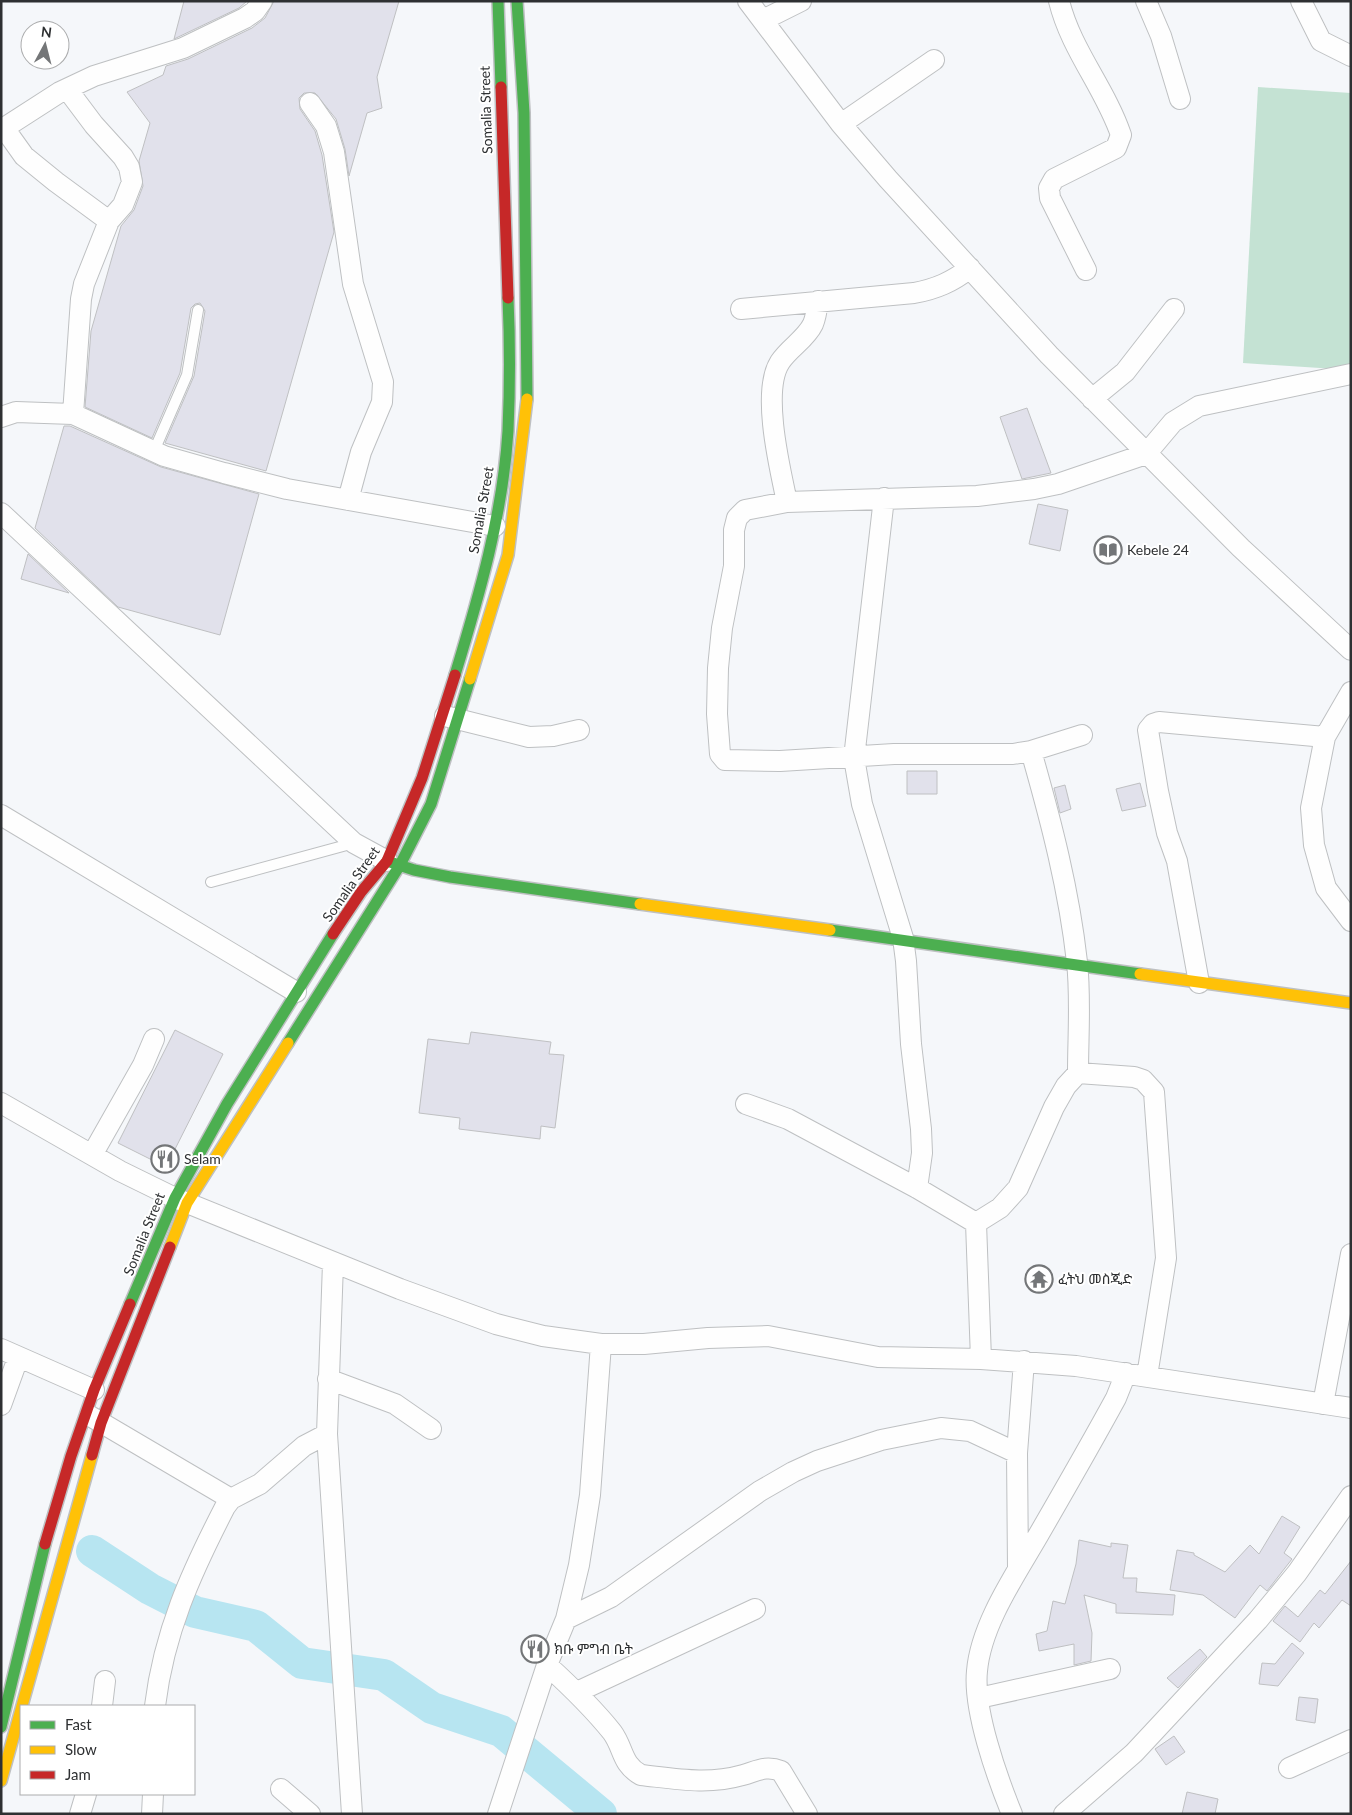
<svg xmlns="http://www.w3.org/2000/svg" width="1352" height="1815" viewBox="0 0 1352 1815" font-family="Lato,'Noto Sans Ethiopic',sans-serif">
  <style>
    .forest { fill: #c4e2d3 }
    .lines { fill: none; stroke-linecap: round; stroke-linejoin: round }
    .river { stroke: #b7e5f1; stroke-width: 32 }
    .building { fill: #e1e1eb; stroke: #bfc0c2 }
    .lane-casing { stroke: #bec0c2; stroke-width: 12 }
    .street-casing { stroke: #bec0c2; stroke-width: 22 }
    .fast-casing { stroke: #bec0c2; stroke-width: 14 }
    .slow-casing { stroke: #bec0c2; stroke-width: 14 }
    .jam-casing { stroke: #bec0c2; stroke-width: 14 }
    .lane { stroke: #fefefe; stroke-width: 10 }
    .street { stroke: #fefefe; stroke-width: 20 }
    .fast { stroke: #4caf50; stroke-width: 11 }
    .slow { stroke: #ffc107; stroke-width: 11 }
    .jam { stroke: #c62828; stroke-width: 11 }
    .labels { text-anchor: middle; stroke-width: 4; stroke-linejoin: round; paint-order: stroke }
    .street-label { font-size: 14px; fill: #2e3032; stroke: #fff }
    .poi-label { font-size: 14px; fill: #2e3032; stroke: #fff; text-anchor: start }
  </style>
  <rect width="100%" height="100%" fill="#f5f7fa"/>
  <path class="forest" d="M1258,87L1351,93V370L1243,363Z"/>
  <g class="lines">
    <path class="river" d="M92,1551L150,1589L195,1612L256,1626L302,1663L384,1675L432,1708L501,1731L601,1814"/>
  </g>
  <path class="building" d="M184,1H247L239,8L174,39Z
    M274,1H399L377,77L382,108L367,113L349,176L345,149L336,119L315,93H304L299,98L300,109L315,131L322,155L334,232L266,471L165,443L194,376L205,311L200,303L195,304L191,308L180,373L152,438L85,407L91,331L121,226L134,210L143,186L139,161L150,123L127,92L163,75L166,66L188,59L252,28L265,18Z
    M1027,408L1051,473L1022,479L1000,417Z
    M64,426H70L161,467L259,494L220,635L118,607L35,528Z
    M1038,504L1068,510L1060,551L1029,544Z
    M28,554L69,593L21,579Z
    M907,771H937V794H907Z
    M1140,783L1146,806L1122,811L1116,789Z
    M1065,785L1071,809L1060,813L1054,788Z
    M175,1030L223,1054L166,1167L118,1143Z
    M471,1032L551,1042L549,1054L564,1055L555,1128L541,1126L540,1139L459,1129L460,1118L419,1113L428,1039L469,1044Z
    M1282,1516L1300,1527L1284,1553L1292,1559L1267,1591L1260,1585L1235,1618L1203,1595L1170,1590L1177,1550L1194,1553V1555L1225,1572L1250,1545L1259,1554Z
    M1079,1540L1111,1547V1543L1128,1545L1123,1578H1137L1136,1592L1175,1595L1173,1615L1116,1613V1604L1084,1595L1092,1633L1091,1661L1074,1665V1644L1039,1651L1036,1634L1047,1631L1053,1601L1065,1604L1076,1564Z
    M1351,1561V1606L1342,1600L1319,1628L1314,1623L1300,1642L1273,1621L1285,1606L1298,1617L1320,1590L1325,1594Z
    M1292,1643L1304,1653L1278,1686L1259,1684L1262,1663L1275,1664Z
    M1200,1649L1207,1657L1178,1688L1167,1678Z
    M1299,1697L1318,1699L1315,1723L1296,1720Z
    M1174,1736L1185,1752L1166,1765L1155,1749Z
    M1187,1792L1218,1799L1215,1814H1182Z"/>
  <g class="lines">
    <g class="lane-casing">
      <path id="lane" d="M154,451L187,375L198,310
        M211,882L354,843"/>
    </g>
    <g class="street-casing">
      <path id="street" d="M748,1L841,124L888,179L1049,355L1241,548L1351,650
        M1059,1C1071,50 1105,88 1121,135L1116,148L1054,179L1049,188L1050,198L1086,270
        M1146,1L1161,36L1180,99
        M1301,1L1321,41L1351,56
        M763,20L801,1
        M67,89L94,125L123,157L129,167L132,182L123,205L109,221L84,284L81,299L73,414
        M310,103L326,126L334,152L353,284L383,382L382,402L361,452L348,500
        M841,124L934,60
        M4,128L24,156L56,182L109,221
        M1,130L60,92L94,76L183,48L245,18L255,11L262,1
        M741,309L914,293C936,289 952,282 970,268
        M1092,399L1125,372L1174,309
        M1,417L16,412L73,414L164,456L224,473L287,489L495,526
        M884,498L854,758L862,804L903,938L906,961L911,1044L921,1129L922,1153L917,1188
        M787,502C780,469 761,391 780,362C789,348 806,339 813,324C816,317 817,309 818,301
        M1,513L354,843L387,861
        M1351,692L1325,737L1311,808L1314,845L1326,888L1351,921
        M445,716L529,737L553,736L579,730
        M1082,735L1031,751L1013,754H894L780,761L725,760L720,754L717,714L718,668L722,628L734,566V530L737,518L745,510L787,502L977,496L1034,489L1058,484L1146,454L1173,422L1199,406L1351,374
        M1,815L296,992
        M1199,983L1177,861L1167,833L1158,791L1148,730L1153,724L1159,722L1325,737
        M1078,1073L1134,1077L1143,1080L1154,1092L1166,1258L1147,1376
        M1,1103L120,1171L175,1198L400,1289L496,1324L543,1336L601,1344H644L708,1338L768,1336L878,1357L981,1359L1076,1366L1351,1408
        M746,1104L788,1119L917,1188L976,1223
        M92,1155L143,1065L154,1039
        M976,1223L1000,1208L1018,1188L1054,1107L1066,1086L1078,1073C1078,1036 1081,998 1077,962C1069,890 1051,821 1031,751
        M976,1223L981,1359
        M333,1263L327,1434L352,1814
        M1,1349L94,1390
        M328,1379L395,1404L431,1429
        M1323,1404L1351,1254
        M1,1405L18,1358
        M90,1416L231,1499
        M1018,1569L1017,1453L1024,1361
        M566,1619L611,1597L760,1491L793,1472L817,1461L881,1440L941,1428L970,1431L1017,1453
        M547,1665C570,1686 592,1707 612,1732C624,1748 621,1764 641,1775C677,1779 708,1785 743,1775C757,1771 766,1765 781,1771L807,1814
        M577,1692L755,1609
        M979,1698L1110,1669
        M102,1706L105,1681
        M155,1706C164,1632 191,1573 225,1507L231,1499L260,1484L304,1446L327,1434
        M1289,1768L1351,1740
        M281,1789L310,1814
        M80,1814L86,1794
        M152,1814L153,1794
        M498,1814L547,1665L566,1619L579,1565L590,1495L601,1344
        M1012,1814C997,1777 973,1710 977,1671C981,1624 1016,1574 1039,1534C1065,1489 1091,1444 1116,1398L1126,1373
        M1064,1814L1134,1753L1258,1620L1297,1573L1351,1496"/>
    </g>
    <g class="fast-casing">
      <path id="fast" d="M498,1L501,87
        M517,1L524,113L527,399
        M455,675C479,596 503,514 508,431C510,386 510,342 508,298
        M387,861L414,870L450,877L640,904
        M830,930L1140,974
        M288,1043L400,865L431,804L470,679
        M130,1304L175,1198L227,1104L333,934
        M1,1727L45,1544"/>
    </g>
    <g class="slow-casing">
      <path id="slow" d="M470,679L508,555L527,399
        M640,904L830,930
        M1140,974L1351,1003
        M170,1247L187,1203L288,1043
        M1,1781L92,1455"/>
    </g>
    <g class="jam-casing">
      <path id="jam" d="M501,87L508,298
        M333,934L361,892L387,861L422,778L455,675
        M92,1455L101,1423L170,1247
        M45,1544L71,1456L94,1390L130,1304"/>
    </g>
    <use href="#lane" class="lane"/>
    <use href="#street" class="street"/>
    <use href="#fast" class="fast"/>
    <use href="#slow" class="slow"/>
    <use href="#jam" class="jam"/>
  </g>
  <defs>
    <g id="library-ring" transform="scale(1.4375)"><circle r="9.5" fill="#fff" stroke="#747678" stroke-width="1.5"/><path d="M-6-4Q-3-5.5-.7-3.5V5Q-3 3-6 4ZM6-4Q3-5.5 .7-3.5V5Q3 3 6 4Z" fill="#747678"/></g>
    <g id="restaurant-ring" transform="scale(1.4375)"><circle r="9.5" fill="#fff" stroke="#747678" stroke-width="1.5"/><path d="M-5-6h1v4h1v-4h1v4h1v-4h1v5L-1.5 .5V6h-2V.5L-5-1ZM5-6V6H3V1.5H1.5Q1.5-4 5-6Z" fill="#747678"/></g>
    <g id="temple-ring" transform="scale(1.4375)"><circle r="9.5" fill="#fff" stroke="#747678" stroke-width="1.5"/><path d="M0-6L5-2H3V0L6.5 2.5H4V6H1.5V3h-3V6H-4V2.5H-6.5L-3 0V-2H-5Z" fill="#747678"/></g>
  </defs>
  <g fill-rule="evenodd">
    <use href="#library-ring" x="1108" y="550"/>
    <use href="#restaurant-ring" x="165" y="1159"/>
    <use href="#temple-ring" x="1039" y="1279"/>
    <use href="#restaurant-ring" x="535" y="1649"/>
  </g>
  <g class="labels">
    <g class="street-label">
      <text transform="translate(486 110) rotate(-92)" y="5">Somalia Street</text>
      <text transform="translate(481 510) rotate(-80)" y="5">Somalia Street</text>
      <text transform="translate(351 884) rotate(-55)" y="5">Somalia Street</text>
      <text transform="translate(144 1234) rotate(-68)" y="5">Somalia Street</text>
    </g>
    <g class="poi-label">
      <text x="1127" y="555">Kebele 24</text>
      <text x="184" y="1164">Selam</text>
      <text x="1058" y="1284">ፈትህ መስጂድ</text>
      <text x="554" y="1654">ክቡ ምግብ ቤት</text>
    </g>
  </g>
  <rect width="1352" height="1815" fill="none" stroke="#2e3032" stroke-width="5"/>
  <rect x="20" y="1705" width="175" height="90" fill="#ffffff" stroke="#abacad"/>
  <rect x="30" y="1721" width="25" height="8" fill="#4caf50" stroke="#abacad"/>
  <text x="65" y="1730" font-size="15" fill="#2e3032">Fast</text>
  <rect x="30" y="1746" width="25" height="8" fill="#ffc107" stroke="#abacad"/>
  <text x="65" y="1755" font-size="15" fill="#2e3032">Slow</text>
  <rect x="30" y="1771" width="25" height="8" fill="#c62828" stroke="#abacad"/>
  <text x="65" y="1780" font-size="15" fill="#2e3032">Jam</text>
  <g transform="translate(45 45) rotate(7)"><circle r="24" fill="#ffffff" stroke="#abacad"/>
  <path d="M0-4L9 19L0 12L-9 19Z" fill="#747678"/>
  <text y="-8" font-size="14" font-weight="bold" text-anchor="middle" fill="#2e3032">N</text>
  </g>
</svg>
